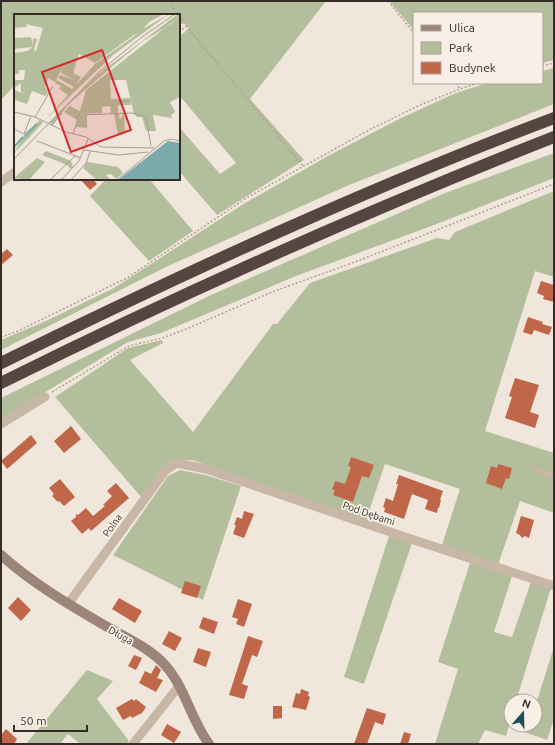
<svg xmlns="http://www.w3.org/2000/svg" width="555" height="745" viewBox="0 0 555 745" font-family="Ubuntu,sans-serif">
  <style>
    .green { fill: #b3bf9c }
    .building { fill: #c06649 }
    .lines { fill: none; stroke-linecap: round; stroke-linejoin: round }
    .path { stroke: #b4a092; stroke-width: 1.5; stroke-dasharray: 2 2; stroke-linecap: butt }
    .lane { stroke: #c8b6a7; stroke-width: 4.5 }
    .street { stroke: #c8b6a7; stroke-width: 9 }
    .secondary { stroke: #9b8579; stroke-width: 10 }
    .highway { stroke: #55463f; stroke-width: 12 }
    .labels { text-anchor: middle; stroke-width: 3.5; stroke-linejoin: round; paint-order: stroke }
    .street-label { font-size: 10px; fill: #352c28; stroke: #f8f0e7 }
    .inset-river { fill: none; stroke: #7baaac; stroke-width: 2 }
    .inset-road { fill: none; stroke: #a59c93; stroke-width: 1 }
    .view { fill: #d62828; fill-opacity: 0.15; stroke: #d62828; stroke-width: 2 }
    .inset-edge { fill: none; stroke: #352c28; stroke-width: 2 }
  </style>
  <rect width="100%" height="100%" fill="#f0e6db"/>
  <path class="green" d="M1,1H326L250,99L304,160L217,215L179,171V127L220,174L236,163L179,95V37L189,28L184,23L179,25V15H15V85L1,100Z
    M389,1H554V60L542,63V13H414V30Z
    M554,68V104L349,185L168,266L1,350V340L46,321L114,288L245,203L328,156L401,118L456,93L481,85L490,83H542V71Z
    M554,153V178L434,225L296,276L161,333L128,342L1,419V398L211,295L445,193Z
    M106,179H149L193,231L149,261L90,196Z
    M554,191V277L535,271L485,431L554,453V513L520,501L498,565L442,545L460,489L385,464L366,520L192,460H178L142,498L55,397L128,348L162,340L163,343L130,360L193,432L273,324H277L310,283L437,238L449,240L455,232Z
    M180,470L205,475L241,486L203,600L113,555L168,476Z
    M389,536L412,543L364,684L344,677Z
    M470,563L512,576L494,632L512,637L531,582L551,588L516,701H511V719L506,736L485,730L478,744H435L458,669L438,662Z
    M554,647V719L547,740L527,733L529,725H535V707Z
    M87,670L113,681L97,699L129,741L126,744H80L68,734L60,744H26Z"/>
  <path class="building" d="M80,179H93L97,184L90,190Z
    M7,249L13,255L1,265V254Z
    M541,281L554,285V302L543,299L544,296L537,293Z
    M528,317L543,322L542,324L552,327L549,335L534,330L532,335L523,332Z
    M515,378L539,385L530,412L539,415L535,428L505,418L512,397L509,396Z
    M71,426L81,439L64,453L54,441Z
    M31,435L37,443L7,469L1,461Z
    M351,457L374,465L369,478L362,476L353,502L333,495L335,490H332L335,481L345,484L351,467L348,466Z
    M498,464L512,468L509,479L506,478L502,489L486,483L491,466L497,468Z
    M399,475L443,491L440,500H441L439,508H438L437,513L425,509L428,500L412,494L404,519L384,512L385,508L383,507L386,498L393,501L398,484H396Z
    M60,479L75,497L64,506L59,501L58,502L52,496L54,494L49,488Z
    M116,483L129,498L91,531L89,528L82,534L71,521L76,517V514L78,515L86,508L93,516L105,506L103,505L112,496L107,491Z
    M244,511L254,514L244,538L233,534L236,525H234L237,517L242,519Z
    M521,516L534,520L529,538L525,536L522,538L520,535L516,533Z
    M185,581L201,586L197,598L181,593Z
    M18,597L31,610L21,621L8,608Z
    M119,598L142,611L135,623L112,609Z
    M238,599L252,604L244,627L236,624L238,619L232,617Z
    M203,617L218,622L214,634L199,628Z
    M169,631L182,638L175,651L162,644Z
    M248,636L263,641L257,657L252,655L242,684L248,686L244,699L229,695Z
    M198,648L211,652L206,667L193,662Z
    M134,655L142,658L136,670L128,666Z
    M156,665L161,670L157,678L163,680L156,692L139,683L145,671L151,674Z
    M301,689L309,692L308,696L310,697L306,710L292,707L296,693L300,694Z
    M132,699L134,701L136,699L146,707L142,713L132,718L131,716L123,720L116,708Z
    M273,706H282V718L273,719Z
    M367,708L386,714L383,725L375,722L367,744H354Z
    M167,724L181,732L174,743L161,735Z
    M6,729L17,739L14,744H1V735Z
    M404,732L411,734L408,744H400Z"/>
  <g class="lines">
    <path class="path" d="M169,1L178,15
      M388,1L414,33
      M179,16L186,26L304,167
      M179,32L186,26
      M542,66L554,63
      M456,83L460,89
      M1,337L16,332L127,278L248,197L369,130L420,105L460,89L478,83
      M52,392L129,346L162,338L184,330L272,292L355,262L554,184"/>
    <path class="lane" d="M533,469L554,476"/>
    <path class="street" d="M1,182L15,172
      M1,424L45,397
      M68,604L165,471L176,463L206,469L408,538L554,586
      M133,744L179,686"/>
    <path class="secondary" d="M1,555C32,583 68,604 104,625C124,637 149,647 165,665C185,687 191,720 209,744"/>
    <path class="highway" d="M1,363C182,274 365,189 554,118
      M1,383C182,293 366,211 554,137"/>
  </g>
  <g class="labels">
    <g class="street-label">
      <text transform="translate(369 513) rotate(19)" y="4">Pod Dębami</text>
      <text transform="translate(112 525) rotate(-54)" y="4">Polna</text>
      <text transform="translate(121 635) rotate(30)" y="4">Długa</text>
    </g>
  </g>
  <g transform="translate(14 14)">
    <rect width="166" height="166" fill="#f0e6db"/>
    <path d="M0,0H150L135,8L129,15L155,0L99,41L30,107L54,81L45,75L47,72L41,69L43,66L58,75L60,73L44,64L46,61L60,66L47,59L49,53L41,68L34,64L31,72L34,79L31,82L18,77L13,90L1,86L0,76L11,80L7,78V69L0,74V66H10L11,58V56H5V60H0V39L14,37L18,33L0,35V24L17,23L19,31V24L23,25L20,36L22,37L29,14L12,10L13,13L0,14ZM124,18L118,24L81,50L61,72L67,63L59,59L65,40L81,49ZM164,0L166,1L157,10L129,27L94,56L55,90L39,110L35,109L83,61ZM166,2V83L156,88L161,98L157,101L158,104L139,101L142,117H132L128,103H123L120,100L112,66H96L97,85L116,84L117,91H104V99H97L96,92L88,93V99L67,100L63,106L50,98L59,88L56,92L66,97L72,76ZM110,99L111,117L108,121H104L100,100H105L106,106ZM73,101V114L62,113L65,102ZM26,106L29,108L26,112L0,139L11,119ZM32,137L57,147L59,153L57,155L53,151L28,141ZM23,144L31,148L15,166L0,164ZM73,148L104,153L109,159L102,165L97,160L92,161L97,166H83L69,154Z" fill="#b3bf9c" fill-rule="evenodd"/>
    <path d="M154,127L166,129V166H104Z" fill="#7baaac"/>
    <path class="inset-river" d="M11,122L23,110M0,133L9,123"/>
    <path class="inset-road" d="M104,87H117M0,98L21,103L52,118L72,123L87,133L140,134M21,103L39,72M38,111L48,99M0,115L10,120L17,102M59,120L65,101L119,99L132,103L137,132M23,127L67,144M70,136L105,141L134,138M0,145L85,58L128,23L161,0M36,166L61,142M47,166L65,147L74,125M57,166L72,149L76,138M103,166L150,127L157,125L166,127"/>
    <path class="view" d="M88,36L117,116L57,138L28,58Z"/>
    <rect width="166" height="166" class="inset-edge"/>
  </g>
  <rect width="555" height="745" fill="none" stroke="#352c28" stroke-width="4"/>
  <rect x="413" y="12" width="130" height="72" fill="#f8f0e7" stroke="#aaa29b"/>
  <rect x="421" y="25" width="20" height="6" fill="#9b8579" stroke="#aaa29b"/>
  <text x="449" y="32" font-size="12" fill="#352c28">Ulica</text>
  <rect x="421" y="42" width="20" height="12" fill="#b3bf9c" stroke="#aaa29b"/>
  <text x="449" y="52" font-size="12" fill="#352c28">Park</text>
  <rect x="421" y="62" width="20" height="12" fill="#c06649" stroke="#aaa29b"/>
  <text x="449" y="72" font-size="12" fill="#352c28">Budynek</text>
  <g transform="translate(523 713) rotate(20)"><circle r="19" fill="#f8f0e7" stroke="#aaa29b"/>
  <path d="M0-3L7 15L0 10L-7 15Z" fill="#1f5154"/>
  <text y="-6" font-size="11" font-weight="bold" text-anchor="middle" fill="#352c28">N</text>
  </g>
  <path d="M14 725v6h73v-6" fill="none" stroke="#352c28" stroke-width="2"/>
  <text x="20" y="725" font-size="12" fill="#352c28" stroke="#f8f0e7" stroke-width="3" paint-order="stroke">50 m</text>
</svg>
